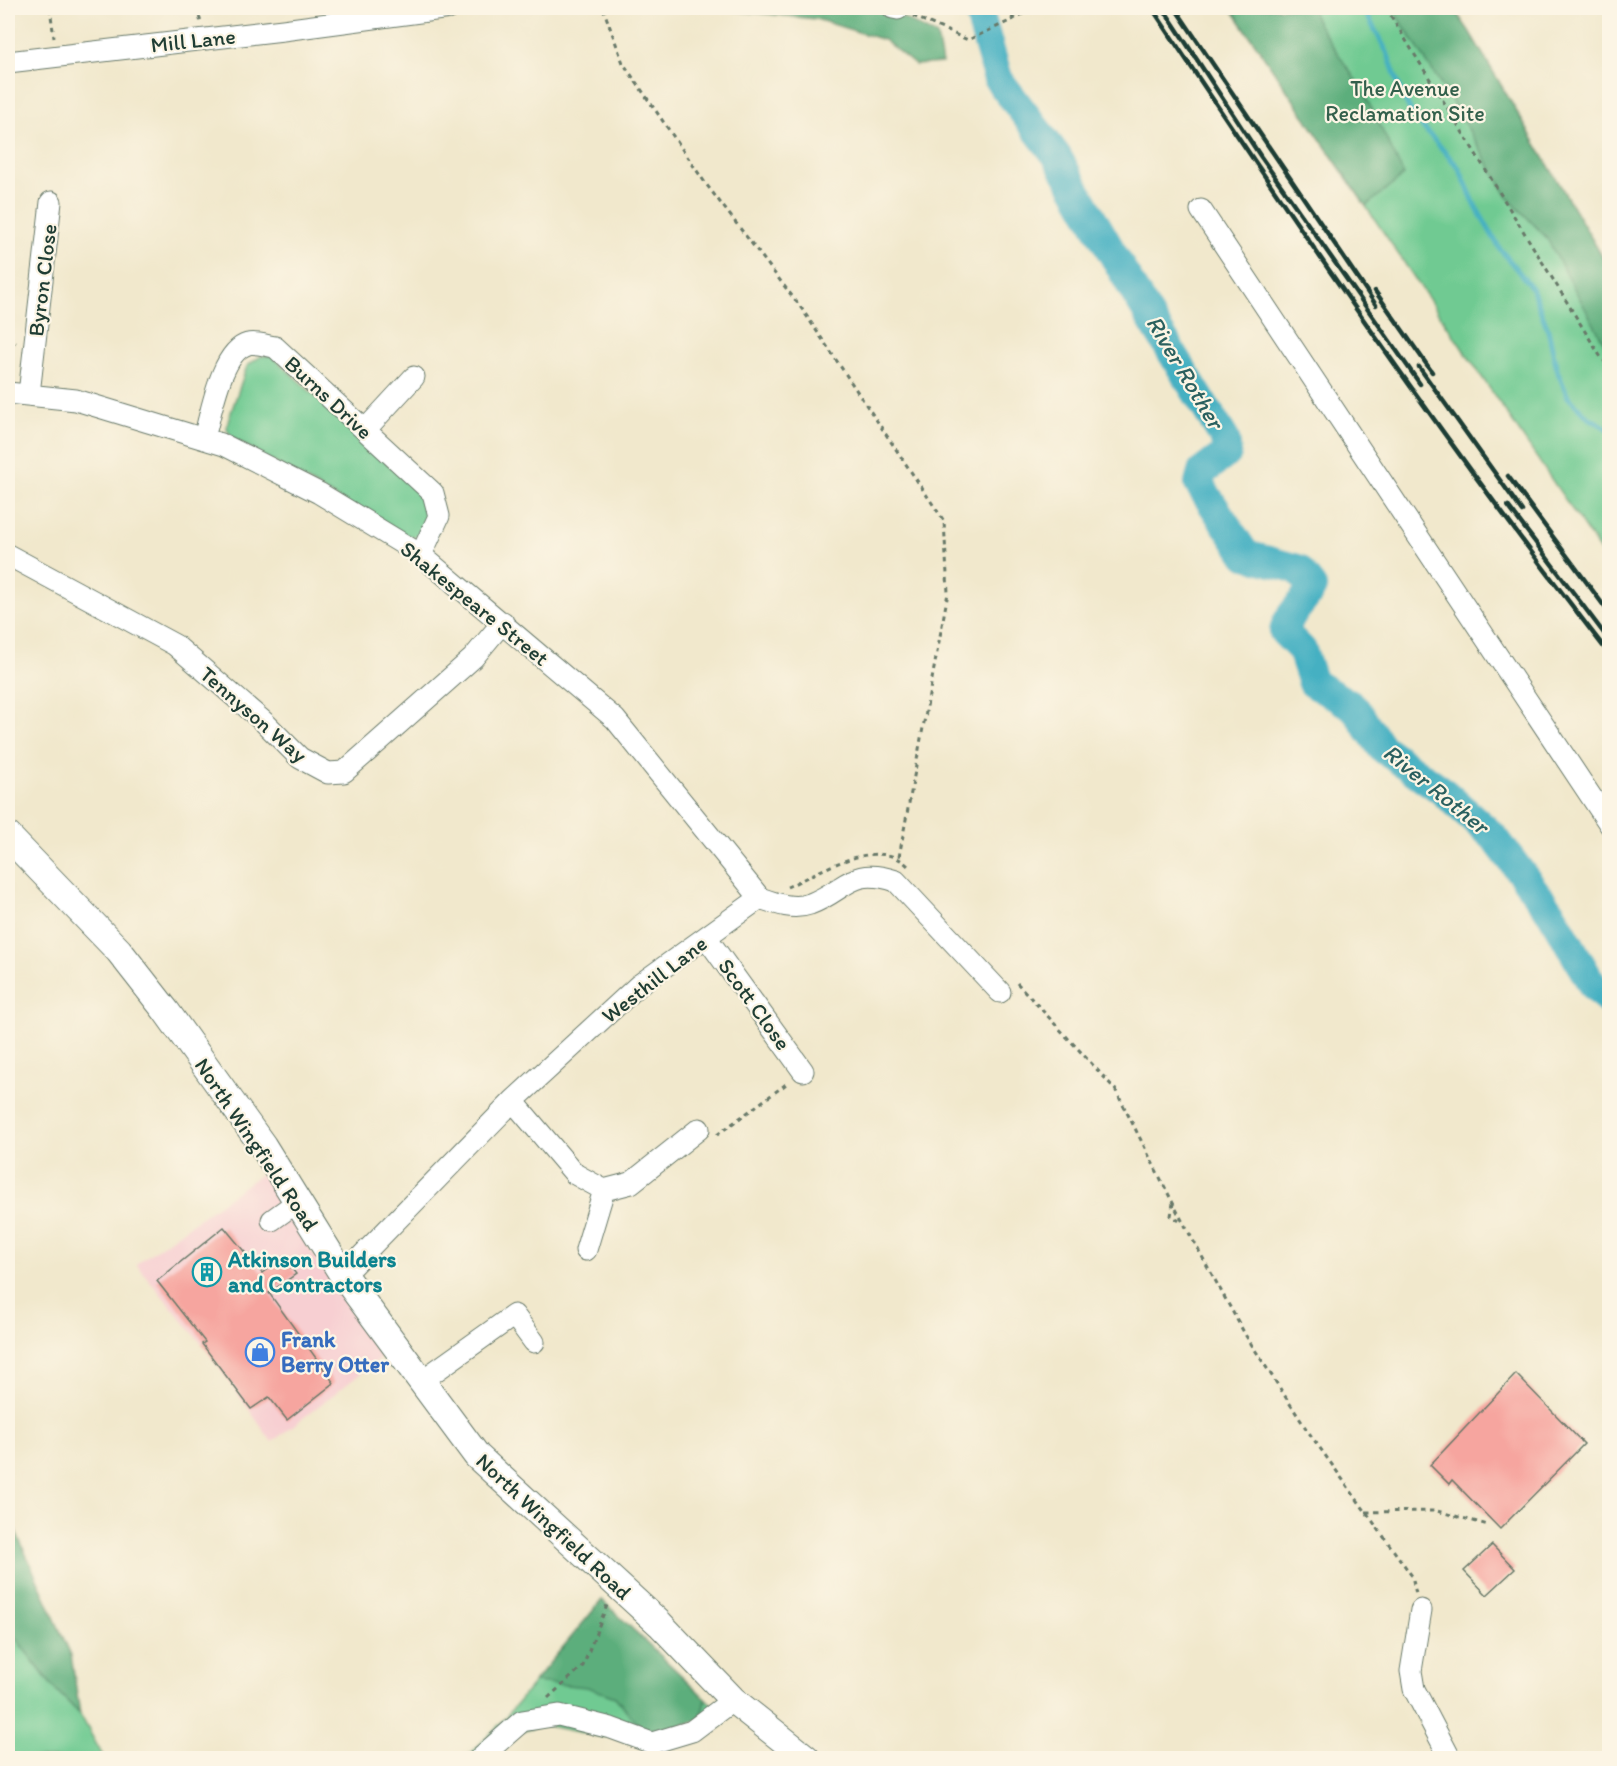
<svg xmlns="http://www.w3.org/2000/svg" width="1617" height="1766" viewBox="0 0 1617 1766" font-family="Itim,sans-serif">
  <style>
    .built { fill: #f7cfd2 }
    .green { fill: #70ca92; stroke: #488463; stroke-width: 1.5 }
    .forest { fill: #5cae7c; stroke: #3e7658; stroke-width: 1.5 }
    .lines { fill: none; stroke-linecap: round; stroke-linejoin: round }
    .stream { stroke: #44b0c2; stroke-width: 5 }
    .river { stroke: #44b0c2; stroke-width: 30 }
    .building { fill: #f6a59f }
    .minor-casing { stroke: #687969; stroke-width: 23 }
    .major-casing { stroke: #687969; stroke-width: 29 }
    .path { stroke: #687969; stroke-width: 3; stroke-dasharray: 4.5 4.5; stroke-linecap: butt }
    .minor { stroke: #fff; stroke-width: 21 }
    .major { stroke: #fff; stroke-width: 27 }
    .rail { stroke: #1f3d34; stroke-width: 4.5 }
    .labels { text-anchor: middle; stroke-width: 4.5; stroke-linejoin: round; paint-order: stroke }
    .street-label { font-size: 22px; fill: #1f3d34; stroke: #fcf5e5 }
    .park-label { font-size: 22px; fill: #33604c; stroke: #fcf5e5 }
    .culture-label { font-size: 22px; font-weight: bold; fill: #0d838f; stroke: #fcf5e5; text-anchor: start }
    .shop-label { font-size: 22px; font-weight: bold; fill: #366cbe; stroke: #fcf5e5; text-anchor: start }
    .water-label { font-size: 24px; font-style: italic; fill: #2a605f; stroke: #fcf5e5 }
  </style>
  <rect width="100%" height="100%" fill="#fcf5e5"/>
  <filter id="ink" filterUnits="userSpaceOnUse"><feTurbulence type="fractalNoise" baseFrequency=".0167" numOctaves="2"/><feDisplacementMap in="SourceGraphic" scale="12" xChannelSelector="R" yChannelSelector="G"/><feConvolveMatrix kernelMatrix="1 2 1 2 8 2 1 2 1" color-interpolation-filters="sRGB"/></filter>
  <filter id="wash" filterUnits="userSpaceOnUse"><feTurbulence type="fractalNoise" baseFrequency=".008" numOctaves="4" result="noise"/><feDisplacementMap in="SourceGraphic" scale="24" xChannelSelector="R" yChannelSelector="G"/><feGaussianBlur stdDeviation="1.35" result="paint"/><feColorMatrix in="noise" values="0 0 0 0 0 0 0 0 0 0 0 0 0 0 0 0 0 1.4 0 .05"/><feComposite in="paint" operator="in"/></filter>
  <g filter="url(#wash)">
    <rect width="100%" height="100%" fill="#f1e8cc"/>
    <path class="built" d="M261,1174L381,1358L272,1442L202,1344L136,1264Z"/>
    <path class="green" d="M1231,8H1453L1469,31L1609,268V564Z
      M261,356H272L417,491L427,506L425,532L414,537L400,534L232,438L227,429L228,421L247,366Z
      M602,1600L723,1715L603,1737L544,1725L519,1732L491,1758H466L500,1724Z
      M8,1628L53,1687L80,1714L104,1758H8Z"/>
    <path class="forest" d="M708,8H885L937,36L942,63L915,65L884,40L816,19Z
      M1231,8H1311L1317,22L1363,91L1404,175L1366,206Z
      M1392,8H1453L1469,31L1609,268V352L1546,237L1509,199L1450,98Z
      M8,1514L71,1655L80,1714L53,1687L8,1628Z
      M602,1600L706,1699L700,1720L647,1735L615,1697L587,1687L534,1682Z"/>
    <g class="lines">
      <path class="stream" d="M1363,8L1387,52L1402,94L1414,117L1459,168L1476,207L1500,249L1532,288L1548,330L1557,370L1568,397L1588,417L1610,430"/>
      <path class="river" d="M978,8L998,79L1056,155L1137,296L1225,439L1227,453L1202,472L1199,484L1246,555L1298,569L1312,587C1304,604 1287,614 1284,632L1302,650L1313,683L1354,707L1382,748L1440,789L1494,837L1552,914L1592,984L1610,1002"/>
    </g>
    <g id="blocks">
      <path class="building" d="M224,1227L262,1273L283,1257L296,1274L269,1293L334,1383L287,1420L269,1397L251,1409L202,1344L205,1342L157,1281Z
        M1516,1374L1584,1444L1500,1529L1452,1480L1449,1484L1430,1465Z
        M1492,1545L1515,1569L1487,1595L1464,1571Z"/>
    </g>
  </g>
  <g filter="url(#ink)">
    <use href="#blocks" fill-opacity="0" stroke="#687969" stroke-width="1.5"/>
    <g class="lines">
      <g class="minor-casing">
        <path id="minor" d="M893,8L898,9
          M8,62L283,30L450,8
          M1201,210L1610,825
          M8,393L76,400L224,445L319,493L421,555L615,719L760,898
          M29,394L51,202
          M365,430L414,377
          M204,438C211,414 221,351 248,344C255,342 268,346 275,347L433,493L439,516L421,555
          M8,555L175,645L264,722L300,758L328,773L344,772L473,658L503,622
          M760,898C777,904 793,910 810,904C847,890 850,866 896,881L1000,992
          M706,937L803,1071
          M513,1101L575,1174L604,1190L631,1183L699,1129
          M272,1220L297,1202
          M586,1250L604,1190
          M343,1275L513,1101L639,985L760,898
          M420,1382L514,1315L534,1342
          M1421,1610L1411,1671L1414,1689L1450,1758
          M480,1758L522,1721L559,1715L611,1728L652,1743L692,1731L733,1700"/>
      </g>
      <g class="major-casing">
        <path id="major" d="M8,836L119,951L166,1011L263,1146L343,1275L477,1456L660,1624L733,1700L806,1758"/>
      </g>
      <path class="path" d="M50,8L54,38
        M197,8L201,23
        M603,8L623,63L706,184L802,309L944,521L948,593L899,857
        M1386,8L1602,359L1610,366
        M913,16L968,40L1012,20L1033,8
        M1012,20L1014,8
        M8,338L16,343
        M787,887C818,873 878,835 908,866
        M1017,983L1115,1089L1178,1213L1246,1336L1307,1430L1412,1576L1416,1594
        M717,1135L789,1082
        M1173,1203L1171,1216L1183,1223
        M1366,1512L1437,1511L1488,1525
        M548,1698L583,1666L607,1605"/>
      <use href="#minor" class="minor"/>
      <use href="#major" class="major"/>
      <path class="rail" d="M1152,8C1298,228 1447,446 1610,655
        M1163,8L1261,157L1420,384
        M1175,8L1376,305
        M1375,291L1432,372
        M1419,367L1522,511
        M1508,476L1610,614
        M1508,506L1609,640"/>
    </g>
  </g>
  <defs>
    <g id="building-ring" transform="scale(1.5)"><circle r="9.5" fill="#fcf5e5" stroke="#0f9aa8" stroke-width="1.5"/><path d="M-4-6H4V6H1V3H-1V6H-4ZM-2.5-4.3h1.7v1.8h-1.7ZM.8-4.3h1.7v1.8H.8ZM-2.5-1h1.7V.8h-1.7ZM.8-1h1.7V.8H.8Z" fill="#0f9aa8"/></g>
    <g id="shop-ring" transform="scale(1.5)"><circle r="9.5" fill="#fcf5e5" stroke="#3f7fe0" stroke-width="1.5"/><path d="M-5-2.5h2.3a2.7 3.5 0 0 1 5.4 0H5L5.5 6h-11ZM-1.5-2.5h3a1.5 2.3 0 0 0-3 0Z" fill="#3f7fe0"/></g>
  </defs>
  <g fill-rule="evenodd">
    <use href="#building-ring" x="207" y="1272"/>
    <use href="#shop-ring" x="260" y="1352"/>
  </g>
  <g class="labels">
    <g class="street-label">
      <text transform="translate(193 40) rotate(-6)" y="8">Mill Lane</text>
      <text transform="translate(42 280) rotate(-83)" y="8">Byron Close</text>
      <text transform="translate(329 397) rotate(43)" y="8">Burns Drive</text>
      <text transform="translate(475 603) rotate(39)" y="8">Shakespeare Street</text>
      <text transform="translate(254 714) rotate(41)" y="8">Tennyson Way</text>
      <text transform="translate(654 979) rotate(-38)" y="8">Westhill Lane</text>
      <text transform="translate(755 1004) rotate(54)" y="8">Scott Close</text>
      <text transform="translate(257 1144) rotate(56)" y="8">North Wingfield Road</text>
      <text transform="translate(554 1526) rotate(43)" y="8">North Wingfield Road</text>
    </g>
    <g class="park-label">
      <text x="1405" y="96">The Avenue<tspan x="1405" dy="25">Reclamation Site</tspan></text>
    </g>
    <g class="culture-label">
      <text x="228" y="1267">Atkinson Builders<tspan x="228" dy="25">and Contractors</tspan></text>
    </g>
    <g class="shop-label">
      <text x="281" y="1347">Frank<tspan x="281" dy="25">Berry Otter</tspan></text>
    </g>
    <g class="water-label">
      <text transform="translate(1185 372) rotate(59)" y="8">River Rother</text>
      <text transform="translate(1436 789) rotate(39)" y="8">River Rother</text>
    </g>
  </g>
  <rect width="1617" height="1766" fill="none" stroke="#fcf5e5" stroke-width="30"/>
</svg>
